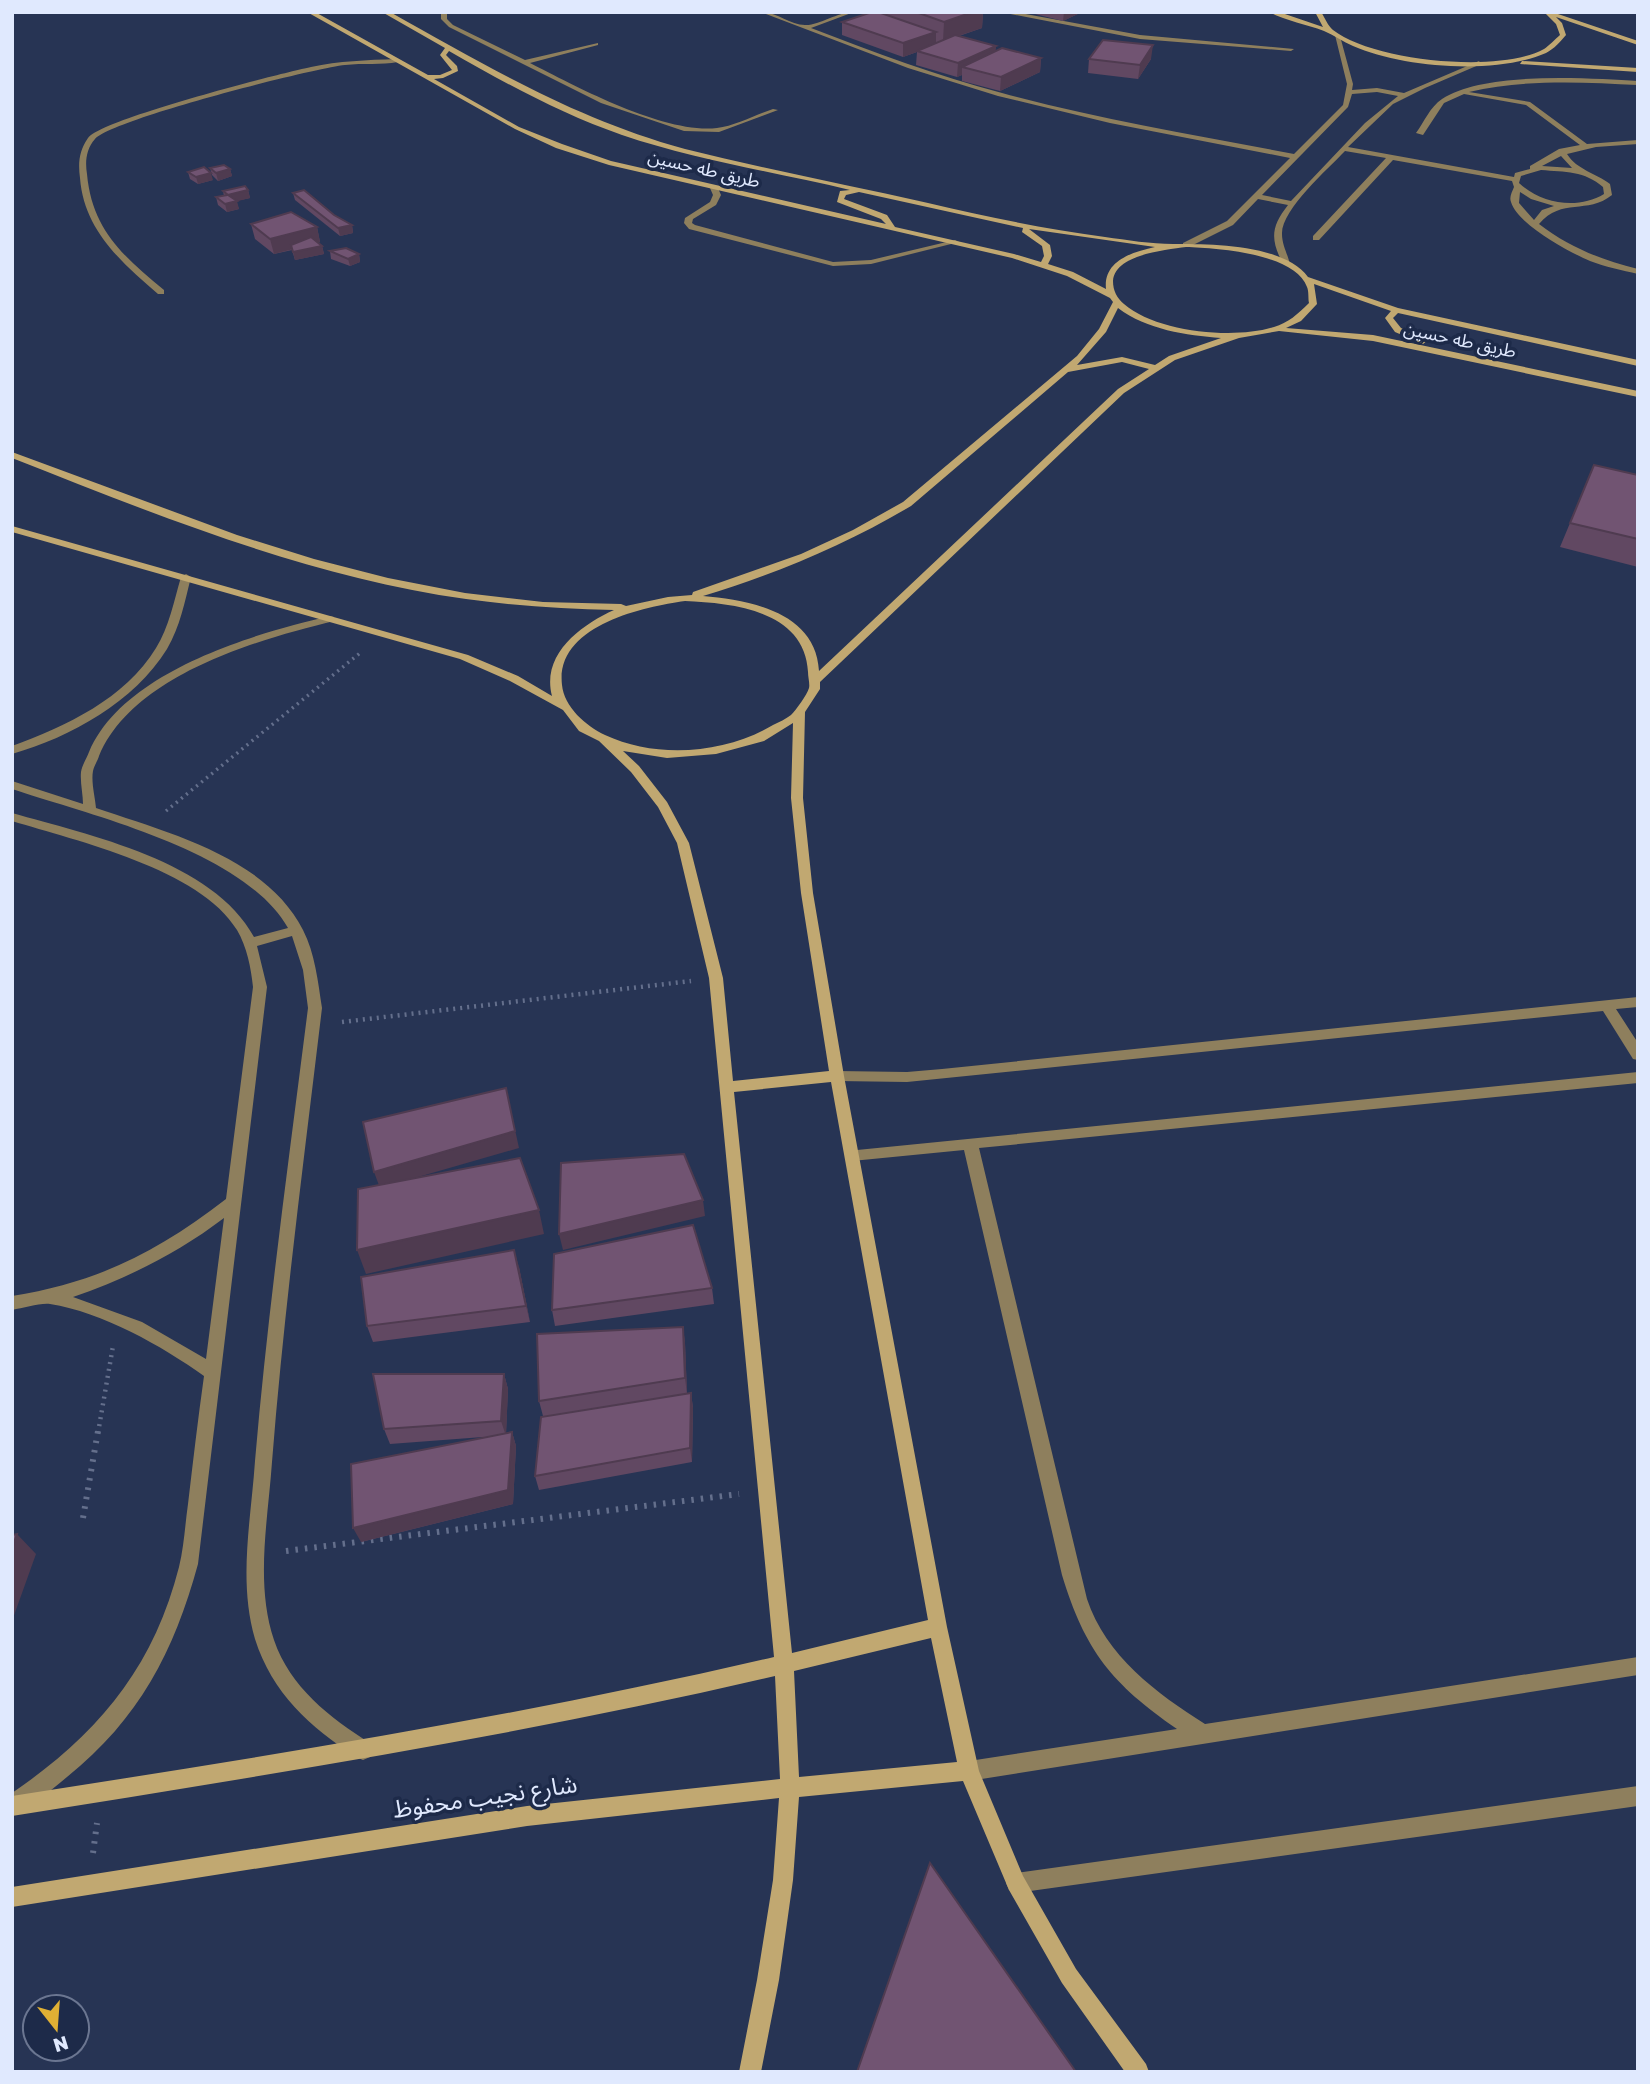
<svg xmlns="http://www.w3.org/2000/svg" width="1650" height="2084" viewBox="0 0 1650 2084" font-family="'Golos Text','Noto Sans Arabic',sans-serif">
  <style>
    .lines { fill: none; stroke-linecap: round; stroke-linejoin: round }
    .path-far2 { stroke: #646f8c; stroke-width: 3.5; stroke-dasharray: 2 4.5; stroke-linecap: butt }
    .path-far1 { stroke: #646f8c; stroke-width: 4.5; stroke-dasharray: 2 5; stroke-linecap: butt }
    .path { stroke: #646f8c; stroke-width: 6; stroke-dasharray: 2.5 7; stroke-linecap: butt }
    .lane { fill: #8e7f5d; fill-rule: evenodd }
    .street { fill: #8e7f5d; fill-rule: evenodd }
    .secondary { fill: #c1a871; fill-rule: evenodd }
    .wall { fill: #614862 }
    .shaded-wall { fill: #4f3b50 }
    .building { fill: #715472; stroke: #4f3b50; stroke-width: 2 }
    .labels { text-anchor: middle; stroke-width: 7; stroke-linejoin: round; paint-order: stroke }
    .far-street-label { font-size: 18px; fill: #e0e9fe; stroke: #1d2a49 }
    .near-street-label { font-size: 24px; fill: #e0e9fe; stroke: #1d2a49 }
  </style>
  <rect width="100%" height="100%" fill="#273454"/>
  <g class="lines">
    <path class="path-far2" d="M166,811L360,653"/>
    <path class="path-far1" d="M342,1022L691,981
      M98,1433L113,1346"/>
    <path class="path" d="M83,1518L98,1431
      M286,1551L739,1494
      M93,1853L97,1823"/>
    <path class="lane" d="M441,12H447V19L453,25L525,60L598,43V45L530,63C577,87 664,134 717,128C735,126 755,115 773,109L778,110L719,132L684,131L601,103L449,27L441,19Z
      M396,59L398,62C381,65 363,63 345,65C310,69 113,119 95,139C86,149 85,162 87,174C92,230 124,257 164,290V294H158C121,262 84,230 80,178C78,163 79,151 88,138C102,119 278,74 311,67C339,61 367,60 396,59Z
      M714,186H717L721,195L716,205L693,219L692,223L695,225L833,262L871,260L955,240L959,242L871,264L833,266L689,229L684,223L685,218L710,202L713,195L710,188Z
      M1638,997V1007L1616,1009L1638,1043V1060L1633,1059L1603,1011L907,1082L837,1081L832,1080L830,1076L832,1072L837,1071L907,1072L942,1069Z
      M1638,1072V1083L979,1148L1087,1599C1106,1656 1156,1693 1205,1724L1638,1657V1675L969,1781L962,1778L959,1771L962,1764L969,1761L1177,1729C1112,1684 1085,1651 1062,1575L964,1150L852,1161L847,1159L845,1155L847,1151Z
      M1638,1786V1806L1016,1893L1009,1890L1006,1883L1009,1876L1016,1873Z"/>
    <path class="street" d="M761,12C777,12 790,25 805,25C818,26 837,12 854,12L811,28C874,52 937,76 1002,93C1098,119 1196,135 1294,154L1343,105L1347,84L1335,35L1340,36L1353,84L1352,90L1377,88L1404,93L1479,61L1481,64L1425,88L1393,104L1348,147L1514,177L1515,173L1530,169V166L1559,149L1580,145L1526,105L1464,94L1444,103L1423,135L1416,133C1424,122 1430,107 1442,99C1484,71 1588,78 1638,81V85C1582,82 1524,79 1469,92L1530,102L1587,144L1638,140V144L1596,147L1567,154C1577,170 1596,173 1610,184L1612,195C1587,215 1562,197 1539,224C1569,247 1601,260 1638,269V274C1622,270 1605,267 1590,261C1569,252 1518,225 1511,202C1509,197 1512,192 1514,187L1512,181L1393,160L1319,240H1313V236L1386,158L1345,151C1328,169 1281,210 1282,234C1282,246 1289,256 1290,266L1283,264C1270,239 1271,227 1288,205L1258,199L1233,225L1189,247H1183V243L1227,221L1290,158L1110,123L998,96L908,68ZM1377,92L1398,96L1365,123L1291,201L1262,195L1348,107L1352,94ZM1561,156L1572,168L1542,166ZM1541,170C1565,172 1585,171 1603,187L1604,194C1578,210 1541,204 1519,183L1521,176ZM1520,192L1531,199L1554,206L1542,210L1534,220L1519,203Z
      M1000,12H1015L1140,35L1294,49L1291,51L1140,39Z
      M186,574L191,577C185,601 180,627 167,649C134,702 71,737 12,754V746C66,726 125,699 156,648C169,627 174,601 181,577Z
      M330,616L334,617V621C256,640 133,675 99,756C98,760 94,766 93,771C91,782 95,797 96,808C169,833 266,857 303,930C315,953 318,982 322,1008C304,1159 284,1310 272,1462C268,1520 255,1583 274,1640C290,1687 330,1718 370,1743L373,1750L370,1757L363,1760L356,1757C310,1727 272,1693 255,1639C238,1581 251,1520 255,1461C268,1309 289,1159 308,1008L303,970L292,936L257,946L267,987L198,1564C174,1652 139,1719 67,1777C51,1790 33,1806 14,1814L12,1793C97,1735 153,1669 179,1567C184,1547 185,1525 188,1504C193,1461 198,1419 204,1376C162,1346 102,1312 50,1304C39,1303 24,1308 12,1310V1296C99,1282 157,1252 226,1199L253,987C251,968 247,947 237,930C200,869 77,841 12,821V813C89,835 213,861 254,937L288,928C244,851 93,816 12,789V781L83,804C83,794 80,782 81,772C82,765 87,758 89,752C123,672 252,634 330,616ZM224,1218L206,1359L142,1322L73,1297C128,1278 178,1253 224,1218Z"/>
    <path class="secondary" d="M307,12H315L428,75H440L452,70L440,55L445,48L382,12H390C489,67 573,118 685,149C765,169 847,185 928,203C987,217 1045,229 1105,237C1127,240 1151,244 1173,244C1210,244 1284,244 1308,277L1398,308L1638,360V366L1398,313L1393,318L1401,328L1426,339L1427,341L1423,344L1395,332L1385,318L1391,311L1314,284L1317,304L1301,321L1286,328L1373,335L1638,391V397L1373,341L1279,331L1239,338L1175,360L1124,393L820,682V689L805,712L803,798L813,893L844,1076L947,1627L979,1771L1023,1876L1076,1969L1146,2064L1149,2072H1125L1062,1983L1009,1890L963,1781L799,1797L793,1880L779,1980L761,2072H739L757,1980L773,1880L779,1798L527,1826L12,1907V1887L527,1806L780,1779L775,1676C523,1735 268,1775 12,1816V1796C268,1756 522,1716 774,1657L709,978L677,843L658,807L631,772L599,741L579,731L563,710L510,681L460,659L12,532V526L468,655L518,676L552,696C541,654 581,625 614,610C565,609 516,606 466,599C309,577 159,516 12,458V452L237,535L314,559L388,578L465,593L543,602L621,604L626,606L668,597L692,595L693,592L801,554L853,530L903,502L1077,356L1099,329L1113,302L1110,298L1067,276L1012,258L609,165L556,148L515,129ZM449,51C505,83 561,114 622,135C696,160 774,172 850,190L840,191L837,202L881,219L886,224L611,161L562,144L519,127L434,79L443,78L458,71L457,66L446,55ZM859,192L1023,228L1022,232L1042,246L1044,256L1041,262L1014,254L895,227L887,215L844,199L846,195ZM1029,229L1155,247C1132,252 1103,261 1106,289L1073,272L1048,264L1052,256L1050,245ZM1186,247C1216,248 1295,253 1307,287C1309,291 1308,299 1309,303C1298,314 1288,323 1274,327C1234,340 1156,332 1124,304C1117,298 1113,291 1113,281C1115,254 1166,250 1186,247ZM1118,308C1147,330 1186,335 1221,338L1169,356L1155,365L1122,357L1077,365L1106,332ZM1122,362L1149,369L1118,389L819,671C816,612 750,600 703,596C776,574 845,545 911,506L1068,372ZM685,601C734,603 805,611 808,672C808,677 810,684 809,688C807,695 796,710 791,715C786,719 779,722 773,725C725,754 656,759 605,735C586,726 564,707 562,685C555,626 642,607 685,601ZM793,723L791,798L801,893L829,1071L733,1081L723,978L689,843L667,802L639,766L623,751L667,758L716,754L764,741ZM831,1082L928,1620L792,1653L734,1092ZM931,1638L957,1762L799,1777L794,1671Z
      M1269,12H1279L1323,27L1315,12H1321C1325,18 1328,26 1333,30C1372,61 1500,74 1544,49C1549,46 1555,39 1560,35L1556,24L1544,12L1555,13L1638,41V45L1556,17L1562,23L1566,35C1561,41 1554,49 1546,53C1496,75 1403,68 1353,46C1343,42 1334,35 1324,31C1306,24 1286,21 1269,12Z
      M1522,61L1638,68V72L1520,64Z"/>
  </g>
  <path class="wall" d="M886,12H983L982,28L959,36L996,46L995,51L1041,58L1040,72L1000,91L962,81V75L957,77L916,65L917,52L903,57L842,35V22L886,15Z
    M1027,12H1082L1063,21Z
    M1089,59H1151L1138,79L1088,73Z
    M210,168L230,169L232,176L218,181L212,175Z
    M188,172L213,180L198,184L190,179Z
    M248,190L250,198L236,201L239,209L227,212L218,205L216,197L224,196L223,191Z
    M293,193L352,225L353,233L340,236L295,200Z
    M251,224L317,227L320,242L318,243L322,246L324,254L295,260L292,250L274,254L255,239Z
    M330,251L359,254L360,262L350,266L331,259Z
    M1638,475V567L1560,547L1570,523Z
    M519,1267L530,1322L373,1342L367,1326Z
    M712,1288L714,1304L555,1326L552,1310Z
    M683,1327L685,1343L687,1393H691L693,1408L692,1462L539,1490L535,1476L543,1416L539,1401Z
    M504,1374L508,1389L506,1433L512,1432L516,1446L513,1504L361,1542L483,1437L390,1444L384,1429Z"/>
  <path class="shaded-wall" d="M973,12H983L982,28L943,41L944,22Z
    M1064,12H1082L1063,21Z
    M936,32V45L903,57V43Z
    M1153,45L1151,59L1138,79L1140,65Z
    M996,46L995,59L962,67V75L957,77L958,63Z
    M1041,58L1040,72L1000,91L1001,77Z
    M230,169L232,176L218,181L216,173Z
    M211,173L213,180L198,184L196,177Z
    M248,190L250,198L230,203L228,195Z
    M237,201L239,209L227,212L225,204Z
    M352,225L353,233L340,236L338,228Z
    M317,227L320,242L274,254L270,239Z
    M322,246L324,254L295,260L293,252Z
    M359,254L360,262L350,266L348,259Z
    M506,1088L519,1148L380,1188L374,1172Z
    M703,1200L705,1216L563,1250L559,1234Z
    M539,1210L544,1234L366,1274L357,1250Z
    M514,1250L519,1267L530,1322L526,1306Z
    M683,1327L685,1343L687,1394L685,1378Z
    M504,1374L508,1389L506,1436L501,1421Z
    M691,1393L693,1408L692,1462L690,1448Z
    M512,1432L516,1446L513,1504L361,1542L353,1528Z
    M17,1534L36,1554L12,1621V1548Z"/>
  <path class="building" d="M872,12H878L936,32L903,43L842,22Z
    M916,12H973L944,22Z
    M955,35L996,46L958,63L917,51Z
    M1103,40L1153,45L1140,65L1089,59Z
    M1002,48L1041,58L1001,77L962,67Z
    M224,165L230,169L216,173L210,168Z
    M204,167L211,173L196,177L188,172Z
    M245,186L248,190L228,195L237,201L225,204L216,197L228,195L223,191Z
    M304,190L334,215L352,225L338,228L293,193Z
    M291,212L317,227L270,239L251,224Z
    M311,237L322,246L293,252L291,245Z
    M346,248L359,254L348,259L330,251Z
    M1594,465L1638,475V539L1570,523Z
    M506,1088L515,1131L374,1172L363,1122Z
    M684,1154L703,1200L559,1234L561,1163Z
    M520,1158L539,1210L357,1250L358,1189Z
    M693,1225L712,1288L552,1310L554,1254Z
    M514,1250L526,1306L367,1326L361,1277Z
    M683,1327L685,1378L539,1401L537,1334Z
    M373,1374H504L501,1421L384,1429Z
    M691,1393L690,1448L535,1476L541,1417Z
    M512,1432L508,1490L353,1528L351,1464Z
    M17,1534L12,1548V1535Z
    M930,1863L1076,2072H857Z"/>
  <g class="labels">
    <g class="far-street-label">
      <text transform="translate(704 169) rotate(13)" y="6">طريق طه حسين</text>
      <text transform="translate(1460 340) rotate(12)" y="6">طريق طه حسين</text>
    </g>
    <g class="near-street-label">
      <text transform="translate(485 1797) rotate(-8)" y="8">شارع نجيب محفوظ</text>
    </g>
  </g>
  <rect width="1650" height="2084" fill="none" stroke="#e0e9fe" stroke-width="28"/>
  <g transform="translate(56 2028) rotate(163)"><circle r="33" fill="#1d2a49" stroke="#6b7691" stroke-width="2"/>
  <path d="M0-5L12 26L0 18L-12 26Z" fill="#e0b034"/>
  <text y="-10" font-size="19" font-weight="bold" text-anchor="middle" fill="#e0e9fe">N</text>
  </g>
</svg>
